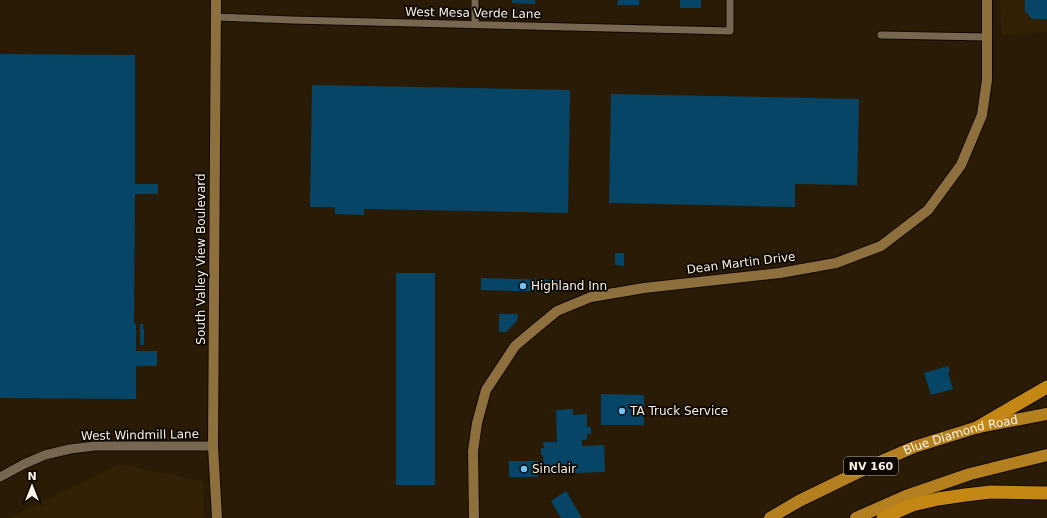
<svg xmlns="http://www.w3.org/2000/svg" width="1047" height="518" viewBox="0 0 1047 518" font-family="'DejaVu Sans',sans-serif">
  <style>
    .built { fill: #322105 }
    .building { fill: #074566 }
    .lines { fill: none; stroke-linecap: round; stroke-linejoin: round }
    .minor-casing { stroke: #110600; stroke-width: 9 }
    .tertiary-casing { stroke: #110600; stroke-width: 11 }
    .secondary-casing { stroke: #110600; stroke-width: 12 }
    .trunk-casing { stroke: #110600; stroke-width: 14 }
    .motorway-casing { stroke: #110600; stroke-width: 15 }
    .minor { stroke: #776650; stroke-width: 7 }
    .tertiary { stroke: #776650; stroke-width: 9 }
    .secondary { stroke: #8e703e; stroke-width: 10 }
    .trunk { stroke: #b4801f; stroke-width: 12 }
    .motorway { stroke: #c48713; stroke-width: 13 }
    .poi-dot { fill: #72c1f5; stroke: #0d0702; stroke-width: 1.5 }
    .labels { text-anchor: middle; stroke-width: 3.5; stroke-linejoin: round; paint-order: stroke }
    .shield { fill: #0d0702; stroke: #b4aca2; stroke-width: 1 }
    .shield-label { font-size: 11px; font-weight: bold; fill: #fcf3e6 }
    .street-label { font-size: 12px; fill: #fcf3e6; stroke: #0d0702 }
    .poi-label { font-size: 12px; fill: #fcf3e6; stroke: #0d0702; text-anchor: start }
  </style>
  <rect width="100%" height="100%" fill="#291b06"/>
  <path class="built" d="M1000,0H1047V32L1001,35Z
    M118,464L203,481L204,518H8Z"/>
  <path class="building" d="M512,0H535V4L512,3Z
    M618,0H639V5H617Z
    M680,0H701V8H680Z
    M1025,0H1047V19H1032L1025,11Z
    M0,54L135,55V184H158V194H135L134,324H136V351H157V366H136V399L0,398Z
    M312,85L570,90L568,213L364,209V215L335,214V207H310Z
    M611,94L859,99L857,185L795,184V207L609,203Z
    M615,253H624V266L615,265Z
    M396,273H435V485H396Z
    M481,278L561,280L560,292L481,290Z
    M499,314H518L517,321L506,332H499Z
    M140,324H143V329H144V345H140Z
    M948,366L950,372L948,373L953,389L931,395L924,373Z
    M601,394L644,395V425H601Z
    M573,409V415L587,414V427H591V434H587V440H582V446L604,445L605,472L544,474L543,455H541V448H544L543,442H557L556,410Z
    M509,461H538V477H509Z
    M566,491L582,518H561L551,501Z"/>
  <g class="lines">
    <g class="minor-casing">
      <path id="minor" d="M215,17L292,20L730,31V0
        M475,24V0
        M881,35L987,37"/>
    </g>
    <g class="tertiary-casing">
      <path id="tertiary" d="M0,477L24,464L45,455L70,449L95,446H213"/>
    </g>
    <g class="secondary-casing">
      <path id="secondary" d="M216,0L213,446L217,518
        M474,518L473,451L477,423L486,390L515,346L534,330L557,311L591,297L644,288L780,273L836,263L881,246L928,210L961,165L982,115L987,80V0"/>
    </g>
    <g class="trunk-casing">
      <g id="trunk">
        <path id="s1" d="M770,518L799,501L875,464L914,447L978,427L1047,414"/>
        <path d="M856,518L906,496L970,474L1047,455"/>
      </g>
    </g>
    <g class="motorway-casing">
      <path id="motorway" d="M978,427L1047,387
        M883,518L912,505L938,499L965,495L991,492L1047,493"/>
    </g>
    <use href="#minor" class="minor"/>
    <use href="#tertiary" class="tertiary"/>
    <use href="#secondary" class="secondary"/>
    <use href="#trunk" class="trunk"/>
    <use href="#motorway" class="motorway"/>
  </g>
  <g class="poi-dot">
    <circle cx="523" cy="286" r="4"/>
    <circle cx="622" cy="411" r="4"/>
    <circle cx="524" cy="469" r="4"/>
  </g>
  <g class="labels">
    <rect class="shield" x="844" y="457" width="54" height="18" rx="3"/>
    <g class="shield-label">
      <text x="871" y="470">NV 160</text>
    </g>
    <g class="street-label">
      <text transform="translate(473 13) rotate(1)" y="4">West Mesa Verde Lane</text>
      <text transform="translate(201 259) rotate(-90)" y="4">South Valley View Boulevard</text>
      <text transform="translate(741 263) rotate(-7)" y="4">Dean Martin Drive</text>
      <text transform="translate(140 435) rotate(-1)" y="4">West Windmill Lane</text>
      <text dy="4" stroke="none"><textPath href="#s1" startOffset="209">Blue Diamond Road</textPath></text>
    </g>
    <g class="poi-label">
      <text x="531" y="290">Highland Inn</text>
      <text x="630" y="415">TA Truck Service</text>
      <text x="532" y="473">Sinclair</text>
    </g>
  </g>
  <g transform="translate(32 486)" stroke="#0d0702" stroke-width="3" paint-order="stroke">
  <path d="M0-3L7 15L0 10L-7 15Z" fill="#fcf3e6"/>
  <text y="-6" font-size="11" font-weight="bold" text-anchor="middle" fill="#fcf3e6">N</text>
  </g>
</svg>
